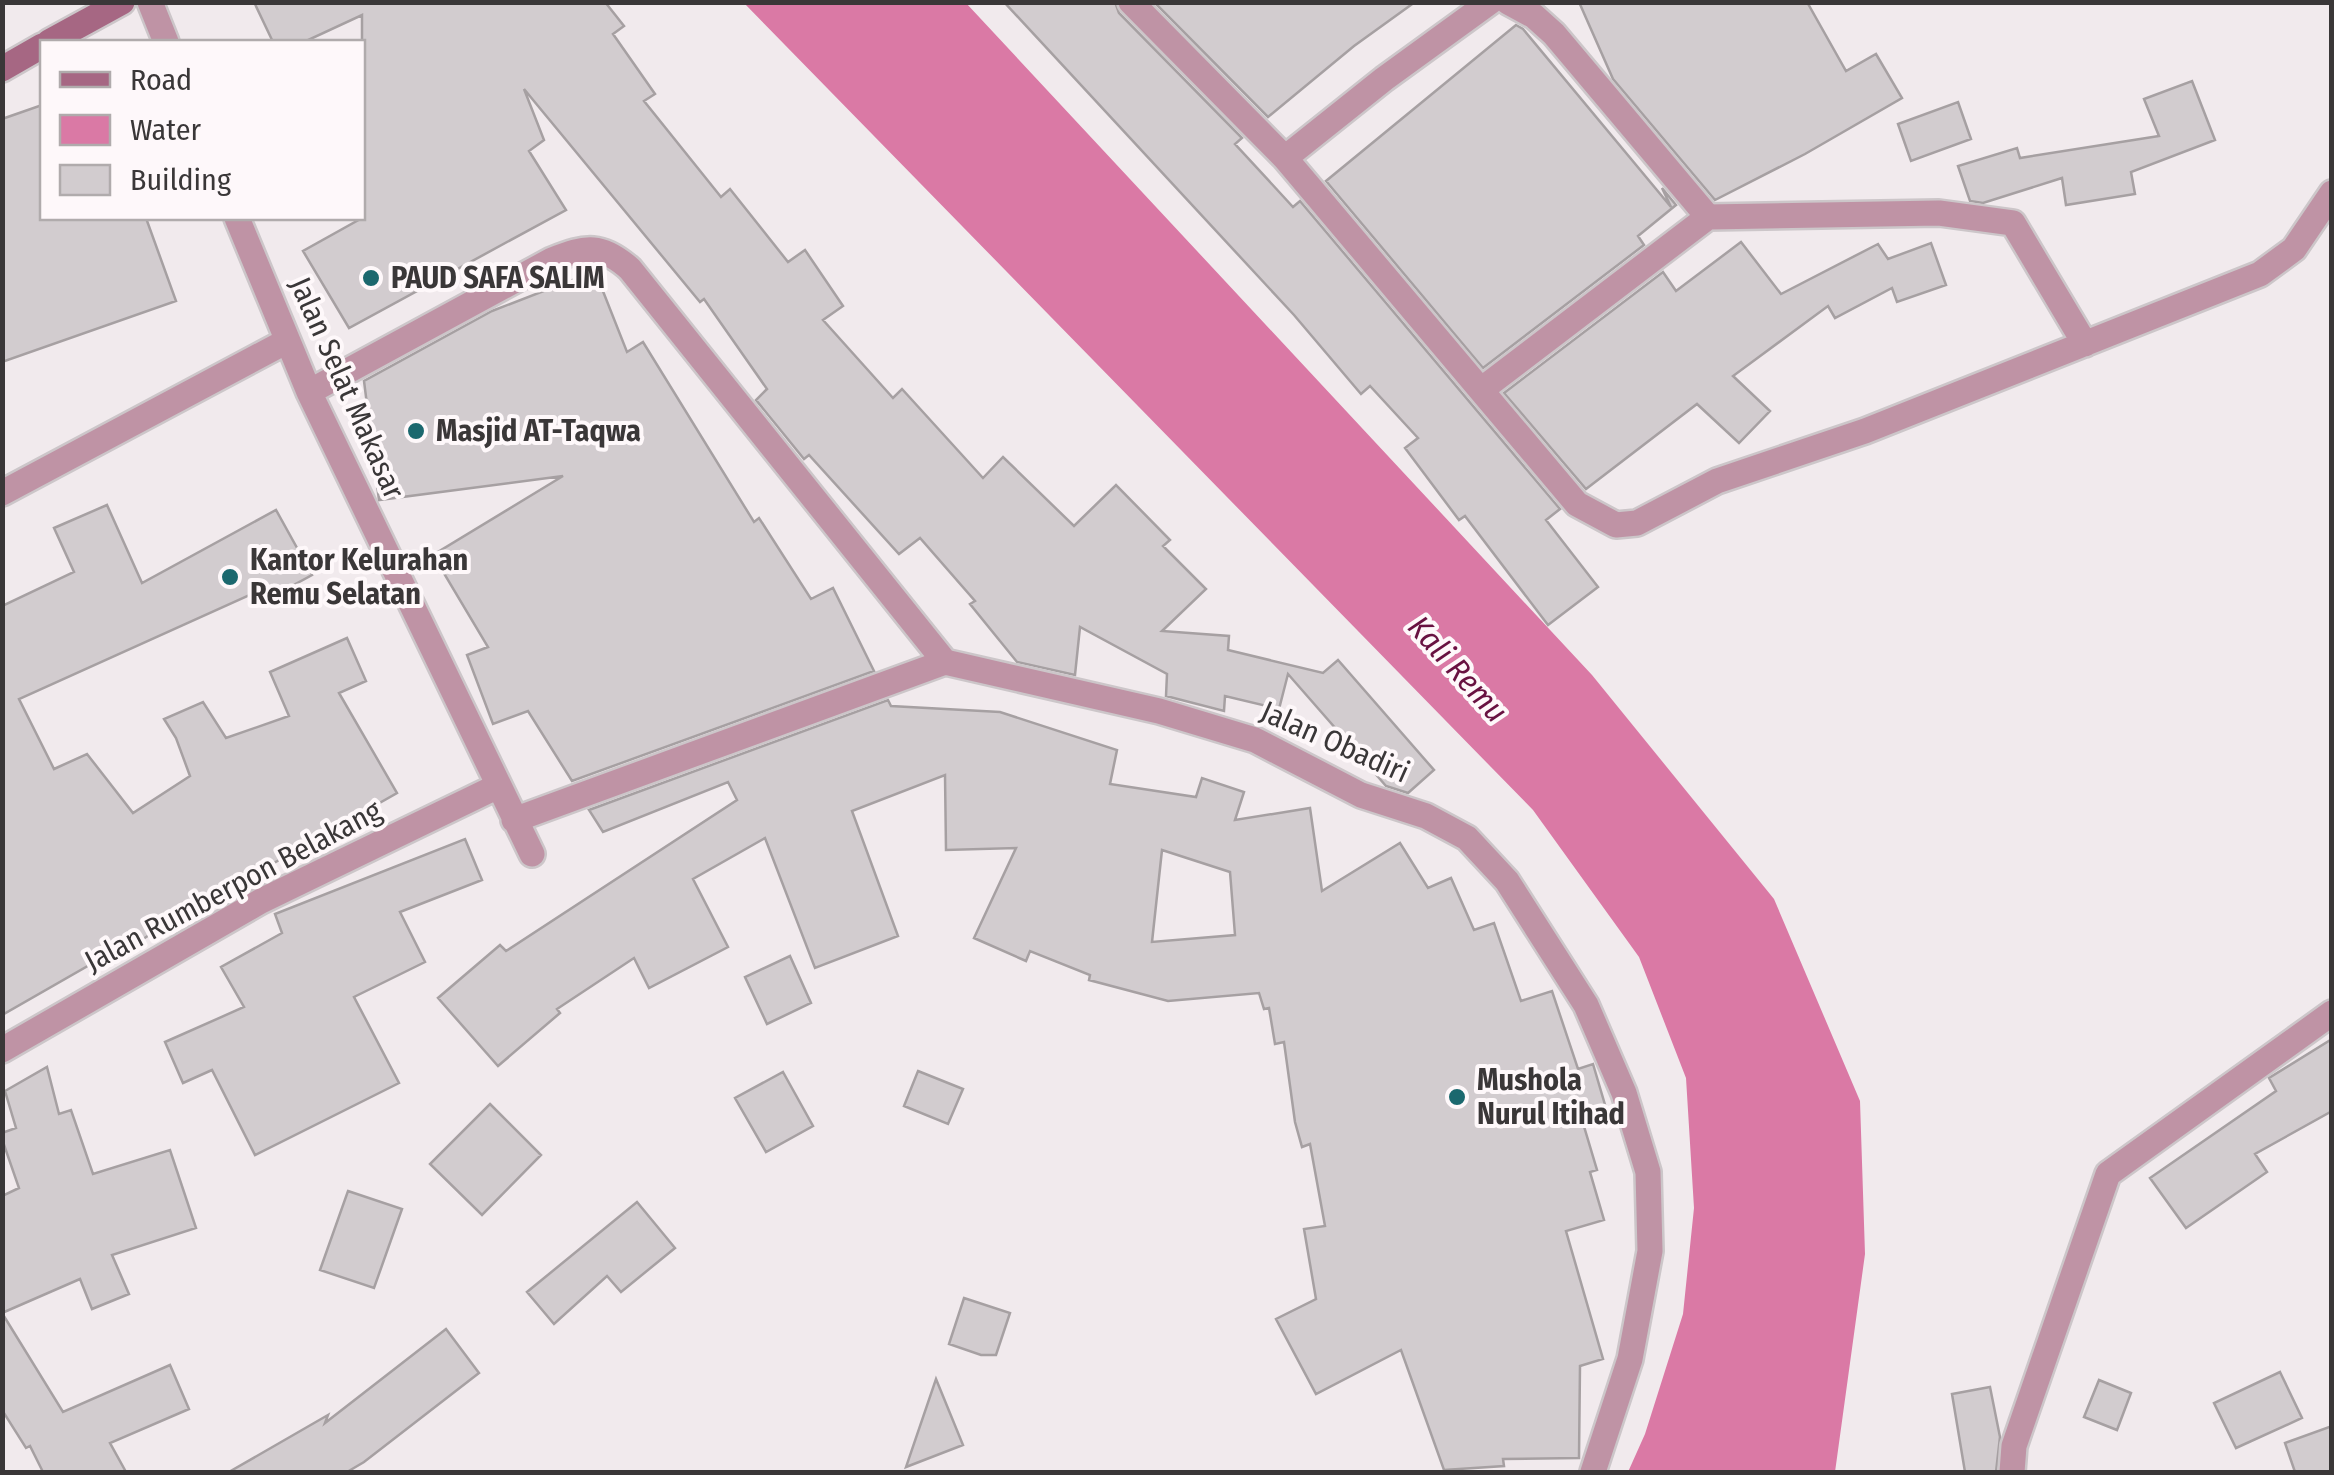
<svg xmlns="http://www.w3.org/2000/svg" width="2334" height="1475" viewBox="0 0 2334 1475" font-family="'Fira Sans Condensed',sans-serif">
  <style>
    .water { fill: #da79a5 }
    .building { fill: #d2cccf; stroke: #a6a0a2; stroke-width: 2.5; fill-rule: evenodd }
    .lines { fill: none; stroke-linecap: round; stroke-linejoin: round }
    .street-casing { stroke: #ccc6c9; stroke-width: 30 }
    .secondary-casing { stroke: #ccc6c9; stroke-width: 30 }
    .street { stroke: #bf93a5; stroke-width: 25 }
    .secondary { stroke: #a66783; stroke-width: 25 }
    .poi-dot { fill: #1b686e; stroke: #fef8fa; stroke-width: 4 }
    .labels { text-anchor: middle; stroke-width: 8; stroke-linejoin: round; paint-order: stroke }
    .poi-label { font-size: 30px; font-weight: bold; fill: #3a3738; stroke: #fef8fa; text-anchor: start }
    .street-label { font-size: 30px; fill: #3a3738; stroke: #fef8fa }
    .water-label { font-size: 32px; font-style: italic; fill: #681141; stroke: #fef8fa }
  </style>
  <rect width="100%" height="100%" fill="#f1eaed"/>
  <path class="water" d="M744,3H966L1592,675L1774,899L1860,1101L1865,1254L1835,1472H1628L1645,1434L1683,1314L1694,1208L1686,1078L1639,957L1533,810Z"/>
  <path class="building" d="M254,2H605L624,26L613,34L655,94L644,101L721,197L730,189L788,262L805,250L843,306L823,320L893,398L902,389L983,478L1003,457L1074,526L1116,485L1170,540L1163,546L1206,589L1162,631L1229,636L1228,650L1323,673L1338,660L1434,770L1408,793L1386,786L1288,674L1279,709L1225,696L1224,711L1166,696L1167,674L1080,627L1075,675L1017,662L970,604L975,601L920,538L899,554L809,455L804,459L756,400L767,389L704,299L700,302L524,89L544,140L529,151L566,210L349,328L303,251L362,218V15L304,42H273Z
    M1004,2H1115L1119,13L1242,138L1235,144L1293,207L1300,201L1560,509L1546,520L1598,587L1548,625L1465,516L1459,520L1405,448L1418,438L1370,386L1361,394L1294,315Z
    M1154,2H1415L1354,46L1268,117Z
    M1579,2H1807L1846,71L1876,54L1902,98L1805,154L1715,200L1613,79Z
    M1516,25L1523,29L1671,207L1662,188L1676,205L1638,236L1644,245L1483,368L1326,181Z
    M2192,81L2215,140L2131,172L2135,194L2066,205L2062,178L1983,203L1970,201L1958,166L2017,148L2020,158L2159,136L2144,99Z
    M1958,102L1971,139L1911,161L1898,124Z
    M42,105V218H146L176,301L2,362V119Z
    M1741,242L1781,294L1878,244L1888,259L1931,243L1946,285L1897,302L1892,288L1835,318L1828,306L1733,376L1770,411L1739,443L1697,404L1586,489L1504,393L1663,272L1676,291Z
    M595,271L627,352L643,342L754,522L759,518L811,599L833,588L874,671L572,781L528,711L493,724L467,655L488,647L433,555L563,476L379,500L364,381L492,311Z
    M107,505L142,583L276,510L312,575L277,594L272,585L19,699L54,769L87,754L133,813L190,776L176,738L164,719L203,702L226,738L289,716L270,672L347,638L366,681L339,693L397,793L258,872L255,866L117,956L114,951L2,1015V606L74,572L54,528Z
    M888,700L891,706L1000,712L1117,750L1110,784L1196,797L1202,778L1244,792L1235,820L1310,808L1322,891L1400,843L1428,888L1451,878L1474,930L1494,923L1521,1001L1552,991L1578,1069L1593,1064L1608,1115L1583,1123L1597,1170L1590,1172L1604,1220L1566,1231L1603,1359L1580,1366L1579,1458L1503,1459L1504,1466L1444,1470L1401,1350L1316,1394L1276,1319L1316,1299L1304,1229L1325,1226L1310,1144L1302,1147L1295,1122L1284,1042L1275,1044L1269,1008L1264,1009L1259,993L1168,1001L1089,980L1090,975L1030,951L1026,961L974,938L1016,848L946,850L945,775L852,811L898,936L815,968L765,838L693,879L728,947L649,988L634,958L557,1009L560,1013L498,1066L438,998L500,945L506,951L737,800L728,782L603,832L589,810ZM1162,850L1230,872L1235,935L1152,942Z
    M465,839L482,880L400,912L425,962L354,997L399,1083L255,1155L212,1070L183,1083L165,1042L244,1007L221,967L282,933L275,914Z
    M790,956L811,1003L767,1024L745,977Z
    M2332,1039V1111L2255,1154L2267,1172L2186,1228L2150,1178L2276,1091L2269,1078Z
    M47,1067L59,1114L71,1110L93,1174L170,1150L196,1228L112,1255L129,1294L92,1309L80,1279L2,1313V1196L19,1188L2,1139V1133L16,1128L5,1091Z
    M918,1071L963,1089L948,1124L904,1106Z
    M783,1072L813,1126L766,1152L735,1098Z
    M490,1104L541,1155L482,1215L430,1164Z
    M348,1191L402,1209L374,1288L320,1270Z
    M637,1202L675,1248L621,1292L607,1276L554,1324L527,1292Z
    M964,1298L1010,1313L996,1355H981L949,1344Z
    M2,1313L63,1412L170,1365L189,1409L110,1443L126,1472H43L30,1446L26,1448L2,1410Z
    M446,1329L479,1373L364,1462L347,1472H229L328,1415L325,1423Z
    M2280,1372L2302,1418L2236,1448L2214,1403Z
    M936,1379L963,1445L906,1467Z
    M2099,1380L2131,1393L2117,1430L2084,1417Z
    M1990,1387L2000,1437L1996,1472H1965L1952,1394Z
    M2332,1426V1472H2295L2285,1443Z"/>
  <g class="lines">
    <g class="street-casing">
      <path id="street" d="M150,2L166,42
        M1131,2L1285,158L1577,504L1616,525L1637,523L1717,481L1865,431L2260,274L2294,249L2332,193
        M1508,2L1534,16L1554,34L1708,217
        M1285,158L1384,79L1490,2
        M237,218L309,392L532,854
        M1481,390L1708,217L1939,213L2013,223L2085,344
        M309,392L552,260C586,246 602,244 630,269L945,662
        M2,493L287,341
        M514,820L945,662L1159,711L1255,740L1361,795L1426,816L1467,838L1507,881L1586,1005L1624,1093L1648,1172L1650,1251L1630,1359L1593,1472
        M2,1050L261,901L498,786
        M2012,1472L2014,1446L2108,1174L2332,1013"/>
    </g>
    <g class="secondary-casing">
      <path id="secondary" d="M49,42L122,2
        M2,69L42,46"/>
    </g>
    <use href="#street" class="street"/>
    <use href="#secondary" class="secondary"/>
  </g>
  <g class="poi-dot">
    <circle cx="371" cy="278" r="10"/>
    <circle cx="416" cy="431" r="10"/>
    <circle cx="230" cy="577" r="10"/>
    <circle cx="1457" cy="1097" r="10"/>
  </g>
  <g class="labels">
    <g class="poi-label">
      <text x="391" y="288">PAUD SAFA SALIM</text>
      <text x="436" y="441">Masjid AT-Taqwa</text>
      <text x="250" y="570">Kantor Kelurahan<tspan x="250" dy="34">Remu Selatan</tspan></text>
      <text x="1477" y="1090">Mushola<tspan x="1477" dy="34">Nurul Itihad</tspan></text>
    </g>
    <g class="street-label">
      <text transform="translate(347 388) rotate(66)" y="10">Jalan Selat Makasar</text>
      <text transform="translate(1335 742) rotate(24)" y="10">Jalan Obadiri</text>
      <text transform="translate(233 886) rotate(-28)" y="10">Jalan Rumberpon Belakang</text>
    </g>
    <g class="water-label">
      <text transform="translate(1458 669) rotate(48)" y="11">Kali Remu</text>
    </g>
  </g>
  <rect width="2334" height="1475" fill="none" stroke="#3a3738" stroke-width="10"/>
  <rect x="40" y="40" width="325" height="180" fill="#fef8fa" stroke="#b0abac" stroke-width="2.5"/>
  <rect x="60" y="72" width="50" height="15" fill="#a66783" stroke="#b0abac" stroke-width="2.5"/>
  <text x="130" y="90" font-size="30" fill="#3a3738">Road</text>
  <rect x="60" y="115" width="50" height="30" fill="#da79a5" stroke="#b0abac" stroke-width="2.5"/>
  <text x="130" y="140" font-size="30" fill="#3a3738">Water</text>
  <rect x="60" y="165" width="50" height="30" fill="#d2cccf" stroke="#b0abac" stroke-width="2.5"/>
  <text x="130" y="190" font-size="30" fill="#3a3738">Building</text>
</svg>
